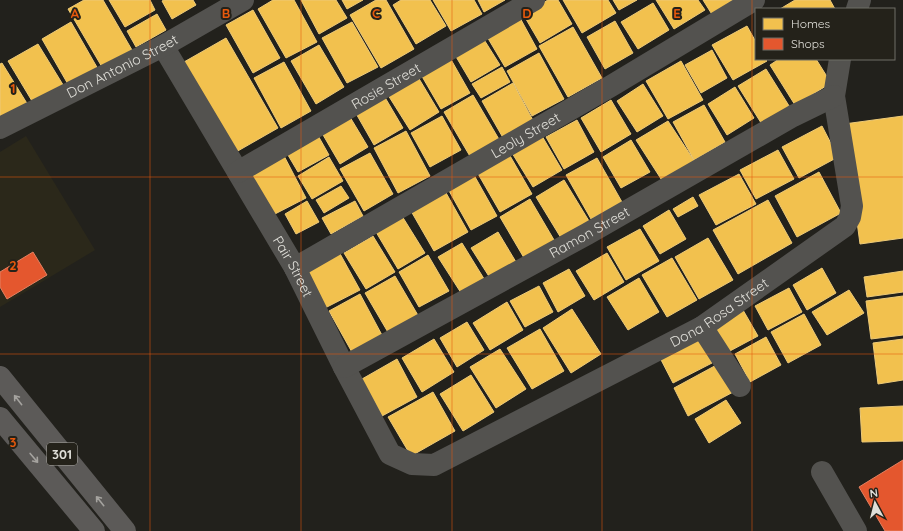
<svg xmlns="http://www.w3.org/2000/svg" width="903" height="531" viewBox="0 0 903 531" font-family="Quicksand,sans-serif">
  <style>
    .built { fill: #2b281a }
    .homes { fill: #f2c14e; stroke: #edca78 }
    .shops { fill: #e4572e; stroke: #e38061 }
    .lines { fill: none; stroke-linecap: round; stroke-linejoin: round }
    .minor { stroke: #53524f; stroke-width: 22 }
    .primary { stroke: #5c5a58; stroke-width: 22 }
    .oneway { stroke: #a5a39f }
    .grid { fill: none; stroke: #e8590c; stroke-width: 1; stroke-opacity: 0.55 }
    .labels { text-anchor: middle; stroke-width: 4; stroke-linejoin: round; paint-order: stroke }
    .shield { fill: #24221a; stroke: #a8a6a0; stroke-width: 1 }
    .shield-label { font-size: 13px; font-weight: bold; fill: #e0dfd9 }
    .street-label { font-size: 14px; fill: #e0dfd9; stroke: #24221a }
    .grid-label { font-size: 13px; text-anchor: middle; font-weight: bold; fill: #e8590c; stroke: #24221a; stroke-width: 4; stroke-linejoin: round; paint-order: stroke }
  </style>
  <rect width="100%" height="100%" fill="#22211c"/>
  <path class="built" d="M26,136L95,250L0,307V152Z"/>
  <path class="homes" d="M84,0H103L132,50L102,67L68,9Z
    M109,0H150L155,10L125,27Z
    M164,0H193L196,5L172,19L162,1Z
    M273,0H294L317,42L286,58L258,9Z
    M301,0H336L347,18L319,34Z
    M342,0H363L347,9Z
    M376,0H386L414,49L381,68L350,15Z
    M401,0H430L446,26L416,44L393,5Z
    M433,0H474L482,14L451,31Z
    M478,0H505L484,12Z
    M548,0H558L572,24L540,43L523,14Z
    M563,0H608L616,13L582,33Z
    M613,0H637L619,10Z
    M656,0H698L705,10L674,29Z
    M703,0H738L713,16Z
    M795,0H830L835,9H780Z
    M653,3L669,30L638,49L621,22Z
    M253,10L280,58L253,73L226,25Z
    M157,14L166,30L136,47L127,31Z
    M519,16L537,49L505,67L486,35Z
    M615,21L633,53L605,69L587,37Z
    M71,22L98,69L69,86L42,39Z
    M352,22L378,67L347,83L322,38Z
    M747,26L756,42V59H765L767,61L733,80L712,45Z
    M573,27L602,78L568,97L539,46Z
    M226,38L278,128L236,152L184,62Z
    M483,38L500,65L471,82L455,55Z
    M38,44L65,88L35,106L8,61Z
    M319,45L344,87L316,104L291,61Z
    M712,50L727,78L701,93L685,65Z
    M539,53L564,99L532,116L507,71Z
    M449,56L470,93L441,109L420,73Z
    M779,59H816L831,83L795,105L770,65Z
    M681,61L703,100L668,119L646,81Z
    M284,62L311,111L281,128L254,78Z
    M2,63L28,105L0,121V64Z
    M502,67L510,82L481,98L472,84Z
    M766,69L791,109L763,126L738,86Z
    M418,77L439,112L410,130L388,95Z
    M513,83L536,126L506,143L482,101Z
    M643,84L663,116L637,132L617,101Z
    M735,87L754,118L727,135L708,104Z
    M383,94L403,128L374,145L354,110Z
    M473,95L500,141L471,158L444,112Z
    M611,100L631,134L601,152L581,118Z
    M704,105L725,142L694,160L673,122Z
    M347,112L368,147L340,164L319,128Z
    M442,116L461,150L430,167L411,133Z
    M903,116V238L860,244L844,124Z
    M577,120L594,152L564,169L546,137Z
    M668,121L695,162L663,182L636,140Z
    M822,126L838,157L799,178L782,147Z
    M406,131L430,176L398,193L374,148Z
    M316,132L329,155L298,172L285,150Z
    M542,136L562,170L533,187L512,153Z
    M631,140L650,172L621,188L603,157Z
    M778,150L794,179L756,199L740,170Z
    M282,152L306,198L271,216L248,170Z
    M370,153L393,194L364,211L340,169Z
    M509,154L532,194L500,212L477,172Z
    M329,157L343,181L312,199L298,176Z
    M597,158L622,202L591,219L566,175Z
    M819,172L841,213L797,237L775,196Z
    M739,174L756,204L716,225L699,195Z
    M474,175L497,216L471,230L448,189Z
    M564,180L589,221L561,238L536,197Z
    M341,186L349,198L324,213L316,200Z
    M445,191L468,232L434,251L411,211Z
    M693,197L698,206L678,217L673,209Z
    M530,199L557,245L527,263L500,217Z
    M768,200L792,243L738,274L713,230Z
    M307,201L319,222L296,234L285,214Z
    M355,201L363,216L331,234L322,218Z
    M669,210L686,239L660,254L643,226Z
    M402,216L425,253L398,269L376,232Z
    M640,229L659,261L626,280L607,247Z
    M498,232L516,262L490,278L471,248Z
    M373,236L395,272L366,289L344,253Z
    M708,238L733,280L699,299L675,257Z
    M462,243L486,282L463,296L438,257Z
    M338,250L360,290L325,308L304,269Z
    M607,253L624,282L594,300L576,271Z
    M428,255L449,291L419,307L399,272Z
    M672,258L697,300L667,317L642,275Z
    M822,268L836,293L807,310L793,285Z
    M569,269L585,296L558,312L543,283Z
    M903,271V292L867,297L864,277Z
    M395,276L419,317L389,334L365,293Z
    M639,278L659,312L628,330L607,297Z
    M539,286L553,312L525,327L510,301Z
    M789,288L802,312L768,330L755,306Z
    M849,290L864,313L827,335L812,312Z
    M360,294L383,337L353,354L329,311Z
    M903,296V335L871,339L866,301Z
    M507,302L523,330L490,350L473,323Z
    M572,309L601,354L571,373L543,328Z
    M743,310L758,336L728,352L714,327Z
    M804,314L821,345L788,363L771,332Z
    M467,322L484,350L457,367L440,338Z
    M540,329L564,371L532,389L507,348Z
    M696,333L712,363L673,383L657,352Z
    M766,337L781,365L750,382L735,354Z
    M434,339L454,372L422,392L402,358Z
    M903,339V380L878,384L873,343Z
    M500,349L526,389L496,408L470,367Z
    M397,359L417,397L382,416L362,379Z
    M722,362L737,390L688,416L674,388Z
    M471,375L494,412L463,431L440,394Z
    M433,392L455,431L411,456L388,417Z
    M726,400L741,423L709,443L695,419Z
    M903,406V441L862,442L860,408Z"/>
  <path class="shops" d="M33,252L47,275L7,299L0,287V272Z
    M903,460V531H885L859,487Z"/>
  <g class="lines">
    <g class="minor">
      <path d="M857,9L860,0"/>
      <path id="s1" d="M163,46L295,268L344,367L390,454L412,464L434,465L702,327L845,226L850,217L852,206L834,96L840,59"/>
      <path id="s2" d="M0,128L163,46L243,0"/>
      <path id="s3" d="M238,172L534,0"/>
      <path id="s4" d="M295,268L611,86L754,0"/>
      <path d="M702,327L740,386"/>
      <path id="s5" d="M344,367L587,234L793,116L834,96"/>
      <path d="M822,472L856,531"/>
    </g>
    <path class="primary" d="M0,377L125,531
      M0,418L94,531"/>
  </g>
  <defs><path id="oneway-shaft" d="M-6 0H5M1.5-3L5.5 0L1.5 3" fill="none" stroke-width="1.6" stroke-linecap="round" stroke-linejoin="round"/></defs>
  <g class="oneway">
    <use href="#oneway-shaft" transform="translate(18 400) rotate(-128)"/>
    <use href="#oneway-shaft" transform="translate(34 458) rotate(50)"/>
    <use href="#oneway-shaft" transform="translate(100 501) rotate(-129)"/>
  </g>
  <path class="grid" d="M150,0V531M301,0V531M452,0V531M602,0V531M752,0V531M0,177H903M0,354H903"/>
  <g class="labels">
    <rect class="shield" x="47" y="443" width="30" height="22" rx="3"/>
    <g class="shield-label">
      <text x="62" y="459">301</text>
    </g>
    <g class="street-label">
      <text dy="5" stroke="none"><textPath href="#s2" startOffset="137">Don Antonio Street</textPath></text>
      <text dy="5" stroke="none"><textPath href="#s3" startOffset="171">Rosie Street</textPath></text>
      <text dy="5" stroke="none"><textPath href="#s4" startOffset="266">Leoly Street</textPath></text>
      <text dy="5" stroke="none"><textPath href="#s5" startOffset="280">Ramon Street</textPath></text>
      <text dy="5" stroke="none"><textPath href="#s1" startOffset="256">Pair Street</textPath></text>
      <text dy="5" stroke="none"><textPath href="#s1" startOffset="837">Dona Rosa Street</textPath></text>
    </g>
  </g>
  <g class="grid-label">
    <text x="75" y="18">A</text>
    <text x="226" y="18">B</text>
    <text x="376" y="18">C</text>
    <text x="527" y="18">D</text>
    <text x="677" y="18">E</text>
    <text x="13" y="93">1</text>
    <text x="13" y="270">2</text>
    <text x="13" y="447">3</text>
  </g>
  <rect x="755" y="8" width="140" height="52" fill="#24221a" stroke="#6f6e66"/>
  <rect x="763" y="18" width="20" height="12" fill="#f2c14e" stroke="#6f6e66"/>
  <text x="791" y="28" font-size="12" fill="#e0dfd9">Homes</text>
  <rect x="763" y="38" width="20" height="12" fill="#e4572e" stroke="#6f6e66"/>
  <text x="791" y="48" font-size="12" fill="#e0dfd9">Shops</text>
  <g transform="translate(875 503) rotate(353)" stroke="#24221a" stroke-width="3" paint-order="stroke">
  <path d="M0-3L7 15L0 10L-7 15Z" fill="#e0dfd9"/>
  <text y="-6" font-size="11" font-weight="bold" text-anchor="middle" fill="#e0dfd9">N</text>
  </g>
</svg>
